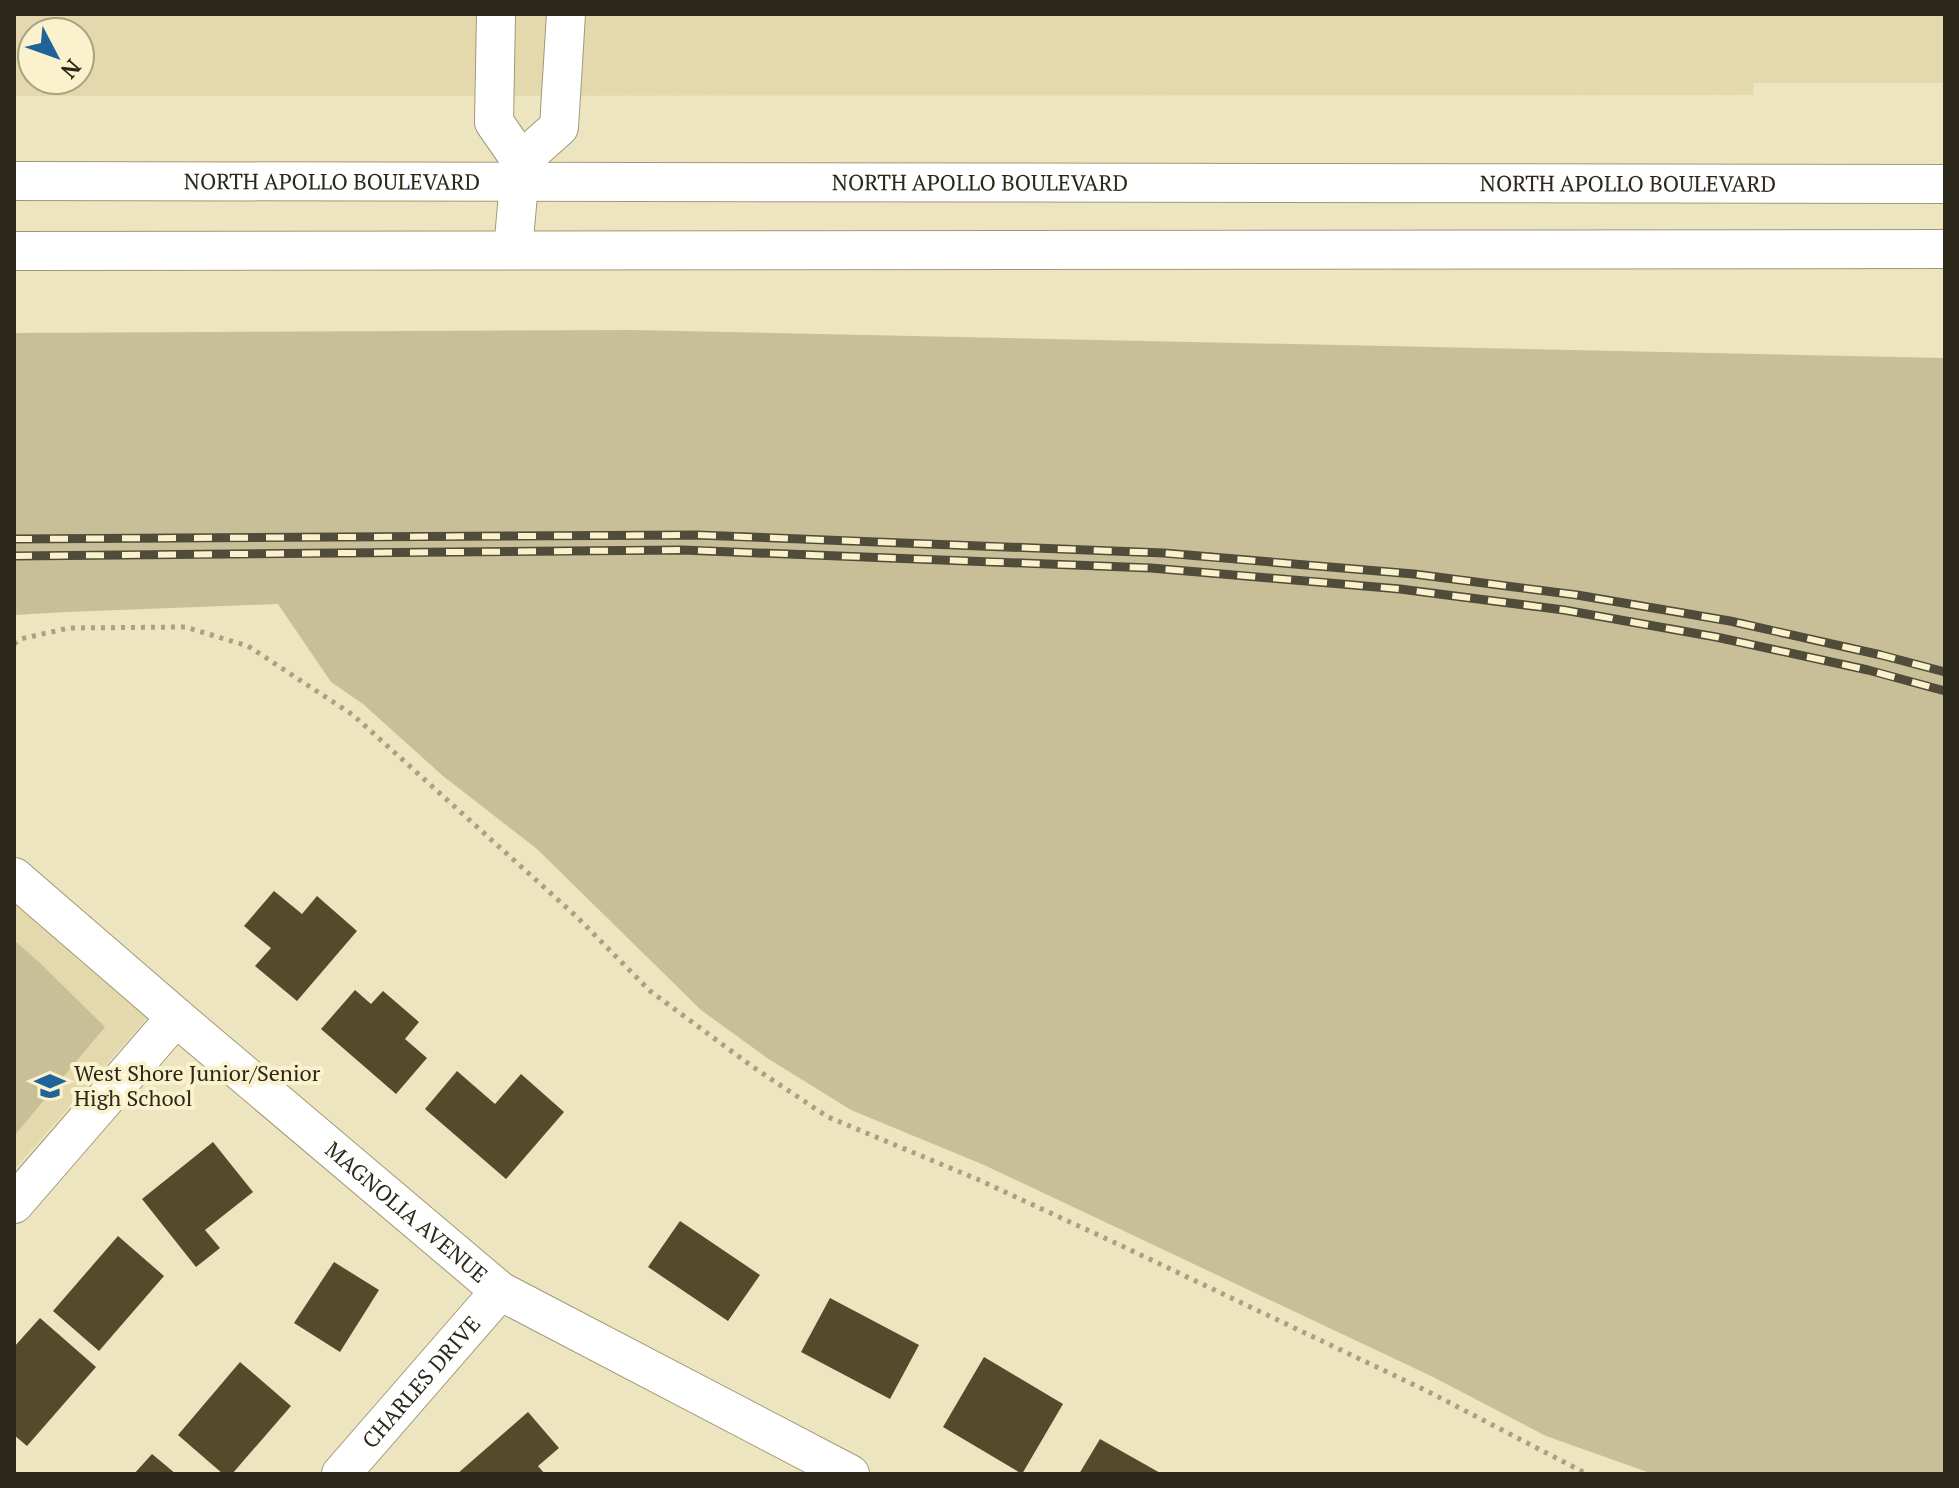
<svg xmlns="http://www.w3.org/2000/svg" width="1959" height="1488" viewBox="0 0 1959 1488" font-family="'PT Serif',serif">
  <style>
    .built { fill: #e3d9ad; fill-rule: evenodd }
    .green { fill: #c8bf98 }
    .building { fill: #534b2b }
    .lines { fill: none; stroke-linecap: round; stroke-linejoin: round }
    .minor-casing { stroke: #a19976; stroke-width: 40 }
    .path { stroke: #a8a184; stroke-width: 5; stroke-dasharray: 4 6; stroke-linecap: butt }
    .minor { stroke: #fff; stroke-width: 38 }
    .rail-casing { stroke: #504c39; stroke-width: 9 }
    .rail { stroke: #faf2cc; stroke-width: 6; stroke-dasharray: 18; stroke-linecap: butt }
    .labels { text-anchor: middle; stroke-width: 8; stroke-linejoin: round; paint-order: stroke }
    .street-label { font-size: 22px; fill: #2b281a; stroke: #faf2cc }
    .poi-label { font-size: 22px; fill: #2b281a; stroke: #faf2cc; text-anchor: start }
  </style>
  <rect width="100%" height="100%" fill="#ede5bf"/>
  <path class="built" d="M14,14H1945V83H1754L1753,95L14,96ZM32,32H80V80H32Z
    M14,877L160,1003L14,1170Z"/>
  <path class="green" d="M632,330L1945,358V1474H1653L1546,1436L1431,1376L984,1165L851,1110L767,1058L701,1010L537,849L443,776L363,704L331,682L278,604L67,612L14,615V333Z
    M14,940L40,963L105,1027L14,1136Z"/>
  <path class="building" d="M274,891L302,914L317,896L357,931L297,1001L255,966L271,948L244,926Z
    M355,990L371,1004L383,991L419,1022L405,1039L427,1058L396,1094L321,1029Z
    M457,1071L495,1104L521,1074L564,1112L506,1179L425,1109Z
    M213,1142L253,1192L205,1230L220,1248L196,1267L142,1199Z
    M680,1221L760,1275L728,1321L648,1267Z
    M118,1236L164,1276L99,1351L53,1311Z
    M334,1262L379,1290L340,1352L294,1323Z
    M830,1298L919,1345L890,1399L801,1352Z
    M40,1318L96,1367L27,1446L14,1435V1347Z
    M984,1357L1063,1404L1022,1474L943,1427Z
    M240,1362L291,1406L232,1474H223L178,1435Z
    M528,1412L559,1448L538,1466L545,1474H457Z
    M1100,1439L1162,1474H1079Z
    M152,1454L176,1474H134Z"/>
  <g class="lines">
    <g class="minor-casing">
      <g id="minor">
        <path d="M496,14L494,122L521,161L559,127L566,14"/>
        <path id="s1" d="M14,181L1945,184"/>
        <path d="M513,250L521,161"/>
        <path d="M14,251L1945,249"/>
        <path id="s2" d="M14,877L176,1017L500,1291L850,1474"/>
        <path d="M14,1204L176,1017"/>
        <path id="s3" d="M341,1474L500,1291"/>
      </g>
    </g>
    <path class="path" d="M14,644L20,639L69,628L185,627L248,646L353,715L577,917L650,991L753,1067L828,1117L979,1180L1122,1246L1425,1390L1587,1474"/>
    <use href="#minor" class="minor"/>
    <g class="rail-casing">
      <path id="rail" d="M14,539L696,535L1164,553L1414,574L1577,595L1730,621L1881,655L1945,672
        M14,556L682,550L1151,568L1400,589L1564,610L1716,637L1868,670L1945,691"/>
    </g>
    <use href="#rail" class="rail"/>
  </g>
  <defs>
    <g id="school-bare" transform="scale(2.4)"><path d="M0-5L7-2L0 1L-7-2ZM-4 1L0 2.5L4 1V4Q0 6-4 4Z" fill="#1f6398" stroke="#faf2cc" stroke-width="2.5" paint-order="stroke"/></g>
  </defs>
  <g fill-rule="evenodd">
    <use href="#school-bare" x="50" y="1086"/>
  </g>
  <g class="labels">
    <g class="street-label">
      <text dy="8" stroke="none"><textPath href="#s1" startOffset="318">NORTH APOLLO BOULEVARD</textPath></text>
      <text dy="8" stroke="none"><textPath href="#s1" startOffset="966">NORTH APOLLO BOULEVARD</textPath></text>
      <text dy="8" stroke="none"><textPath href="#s1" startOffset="1614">NORTH APOLLO BOULEVARD</textPath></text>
      <text dy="8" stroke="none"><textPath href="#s2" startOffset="516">MAGNOLIA AVENUE</textPath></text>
      <text dy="8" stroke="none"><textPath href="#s3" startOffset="122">CHARLES DRIVE</textPath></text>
    </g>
    <g class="poi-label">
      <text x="74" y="1081">West Shore Junior/Senior<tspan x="74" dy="25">High School</tspan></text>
    </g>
  </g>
  <rect width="1959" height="1488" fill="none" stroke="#2b281a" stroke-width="32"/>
  <g transform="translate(56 56) rotate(131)"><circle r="38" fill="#faf2cc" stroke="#a7a185" stroke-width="2"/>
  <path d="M0-6L14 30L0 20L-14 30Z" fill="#1f6398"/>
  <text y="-12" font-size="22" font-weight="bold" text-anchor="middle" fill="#2b281a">N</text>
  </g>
</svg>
